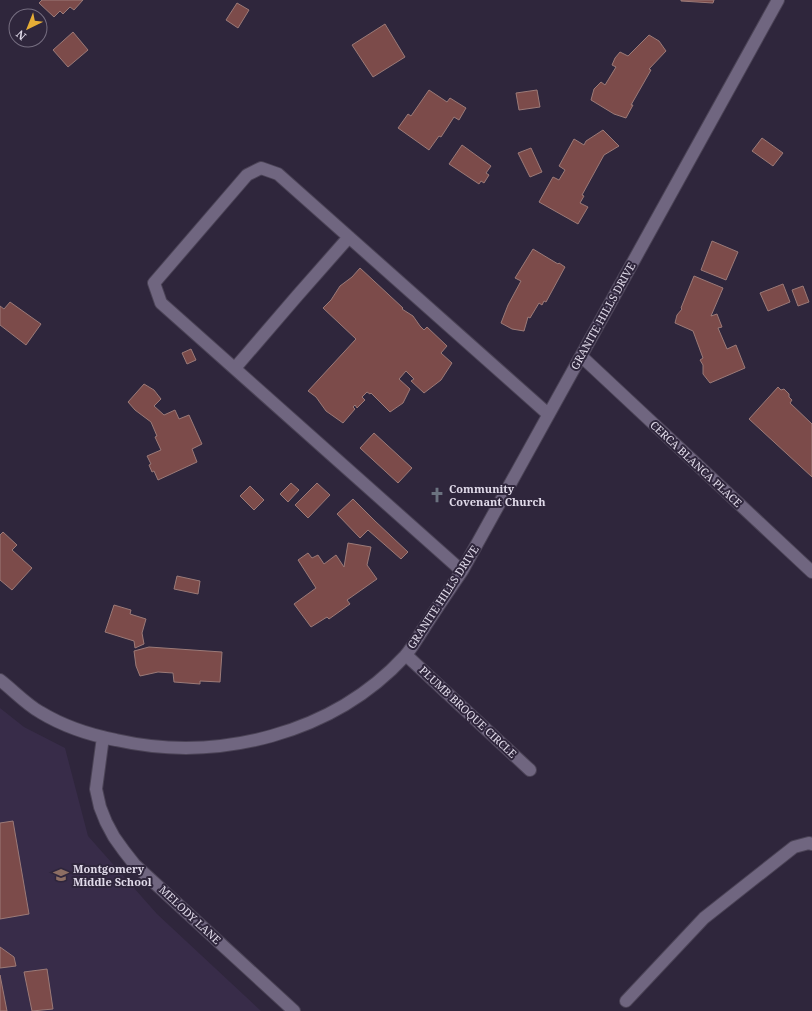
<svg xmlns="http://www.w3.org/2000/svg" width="812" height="1011" viewBox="0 0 812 1011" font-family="'Noto Serif',serif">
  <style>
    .built { fill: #382c49 }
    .building { fill: #7c4b4a; stroke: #9b7a78 }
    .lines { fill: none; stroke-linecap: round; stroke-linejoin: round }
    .minor-casing { stroke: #4b4356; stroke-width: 14 }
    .minor { stroke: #706680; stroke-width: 12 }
    .labels { text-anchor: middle; stroke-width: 4; stroke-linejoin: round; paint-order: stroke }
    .street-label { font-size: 11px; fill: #e0dae9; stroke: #2f263c }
    .poi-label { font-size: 11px; font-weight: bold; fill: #e0dae9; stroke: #2f263c; text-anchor: start }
  </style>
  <rect width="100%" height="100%" fill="#2f263c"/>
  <path class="built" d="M0,708L24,727L65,748L88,836L157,914L261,1011H0Z"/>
  <path class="building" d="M42,0H83L74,10L70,7L63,14L60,11L54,17L39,3Z
    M681,0H714L713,3L681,1Z
    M237,3L249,10L238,28L226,20Z
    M385,24L405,57L373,77L352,45Z
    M73,32L88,50L68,67L53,50Z
    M649,35L659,41L666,51L649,69L651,70L631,105H633L626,118L614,114L591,100L594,89L601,82L605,85L616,67L612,65L615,58L620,52L628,56Z
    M429,90L447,102L450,98L466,108L459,120L454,117L441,137L439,136L429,150L398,128L408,114L411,116Z
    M537,90L540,107L519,110L516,93Z
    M603,130L619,146L604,155L582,195L584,196L580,203L588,207L578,224L539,202L553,177L559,180L565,170L559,166L574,139L584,145L586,141Z
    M762,138L783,153L773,166L752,151Z
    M462,145L491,166L486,173L489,175L484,183L481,181L479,184L449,164Z
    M531,148L542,172L530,177L518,153Z
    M712,241L738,252L726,280L701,270Z
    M533,249L558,264L559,263L565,267L546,302L544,301L542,305L539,303L530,318L528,317L524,331L512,329L501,323L508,305L521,281L515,278Z
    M360,268L403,308L402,309L413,316L420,326L424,330L427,327L447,346L441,353L452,363L441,380L424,393L411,381L414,379L406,371L399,379L410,389L403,403L390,412L371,393L370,394L367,392L362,397L365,400L357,408L355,405L353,407L355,409L343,423L326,411L316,397L308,391L356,339L323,308L331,300L340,286L352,277Z
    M694,276L723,288L711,316L717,314L722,327L718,328L727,349L736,345L745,368L710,383L703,374V365L700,360L703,358L693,331L675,323L677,315L682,309L681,308Z
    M783,284L790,302L768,311L760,293Z
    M803,286L809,302L798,306L792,290Z
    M10,302L41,324L26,345L0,325V306L4,309Z
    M191,349L196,360L187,364L182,353Z
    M144,384L154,390L161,399L154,406L164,415L175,410L179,419L189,415L202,444L192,449L197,462L158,480L154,471L152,472L149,465L151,464L147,456L161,450L155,437L157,436L151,422L135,410L128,402Z
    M778,387L781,390L784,389L789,394V397L792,400L790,403L812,424V477L749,419Z
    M374,433L412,468L398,483L360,448Z
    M291,483L299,490L288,502L280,494Z
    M317,483L330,495L308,518L295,505Z
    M250,486L264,500L254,510L240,496Z
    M353,499L375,521L408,552L401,559L368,530L360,538L337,514Z
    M3,532L17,545L12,550L32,568L12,590L0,580V535Z
    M348,543L371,547L367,565L377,579L347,600L350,604L329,619L327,617L311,627L294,604L316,588L298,560L308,553L312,558L318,555L324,564L336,555L344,567Z
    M177,576L200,581L198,594L174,589Z
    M114,605L131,610L130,614L146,619L142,633L144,644L135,648L134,641L105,632Z
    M149,647L222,652L220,682L200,681V684L174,682L173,673L158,672L140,676L136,666L134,651Z
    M13,821L29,914L0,919V823Z
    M0,947L14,957L16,966L0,968Z
    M47,969L53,1009L32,1011L24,972Z
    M0,975L7,1011H0Z"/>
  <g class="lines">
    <g class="minor-casing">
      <path id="minor" d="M581,356L812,572
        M235,368L297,296L349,237
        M462,571L161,303L154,283L247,175L261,168L278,174L548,414
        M406,655L530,770
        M0,680C13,690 26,704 40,712C63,726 90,735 116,740C218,763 333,734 405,656C412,648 418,637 424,628C436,609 449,590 462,571L778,0
        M103,737L96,789L100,807L106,822L114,837L124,851L135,865L294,1011
        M626,1001L704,918L794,847L809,843L812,844"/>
    </g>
    <use href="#minor" class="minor"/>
  </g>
  <defs>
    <g id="church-bare" transform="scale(1.2)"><path d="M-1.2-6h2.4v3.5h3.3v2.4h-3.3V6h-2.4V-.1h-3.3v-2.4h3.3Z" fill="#6b7280" stroke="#2f263c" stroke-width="2.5" paint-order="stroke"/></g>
    <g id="school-bare" transform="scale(1.2)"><path d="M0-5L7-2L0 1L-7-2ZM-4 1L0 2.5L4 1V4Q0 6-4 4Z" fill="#8d6e63" stroke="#2f263c" stroke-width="2.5" paint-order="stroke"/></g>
  </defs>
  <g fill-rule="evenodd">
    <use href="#church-bare" x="437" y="495"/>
    <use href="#school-bare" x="61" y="875"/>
  </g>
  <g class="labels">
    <g class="street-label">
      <text transform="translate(603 316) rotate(-61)" y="4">GRANITE HILLS DRIVE</text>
      <text transform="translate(696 464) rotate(43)" y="4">CERCA BLANCA PLACE</text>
      <text transform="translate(443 597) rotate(-57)" y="4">GRANITE HILLS DRIVE</text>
      <text transform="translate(468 712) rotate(43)" y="4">PLUMB BROQUE CIRCLE</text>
      <text transform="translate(190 915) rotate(43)" y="4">MELODY LANE</text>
    </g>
    <g class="poi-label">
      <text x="449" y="493">Community<tspan x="449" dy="13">Covenant Church</tspan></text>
      <text x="73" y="873">Montgomery<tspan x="73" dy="13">Middle School</tspan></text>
    </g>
  </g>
  <g transform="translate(28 28) rotate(223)"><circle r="19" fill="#2f263c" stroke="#766e81"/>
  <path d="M0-3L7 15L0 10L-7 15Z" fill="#e6ad36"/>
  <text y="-6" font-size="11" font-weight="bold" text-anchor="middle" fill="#e0dae9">N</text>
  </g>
</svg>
